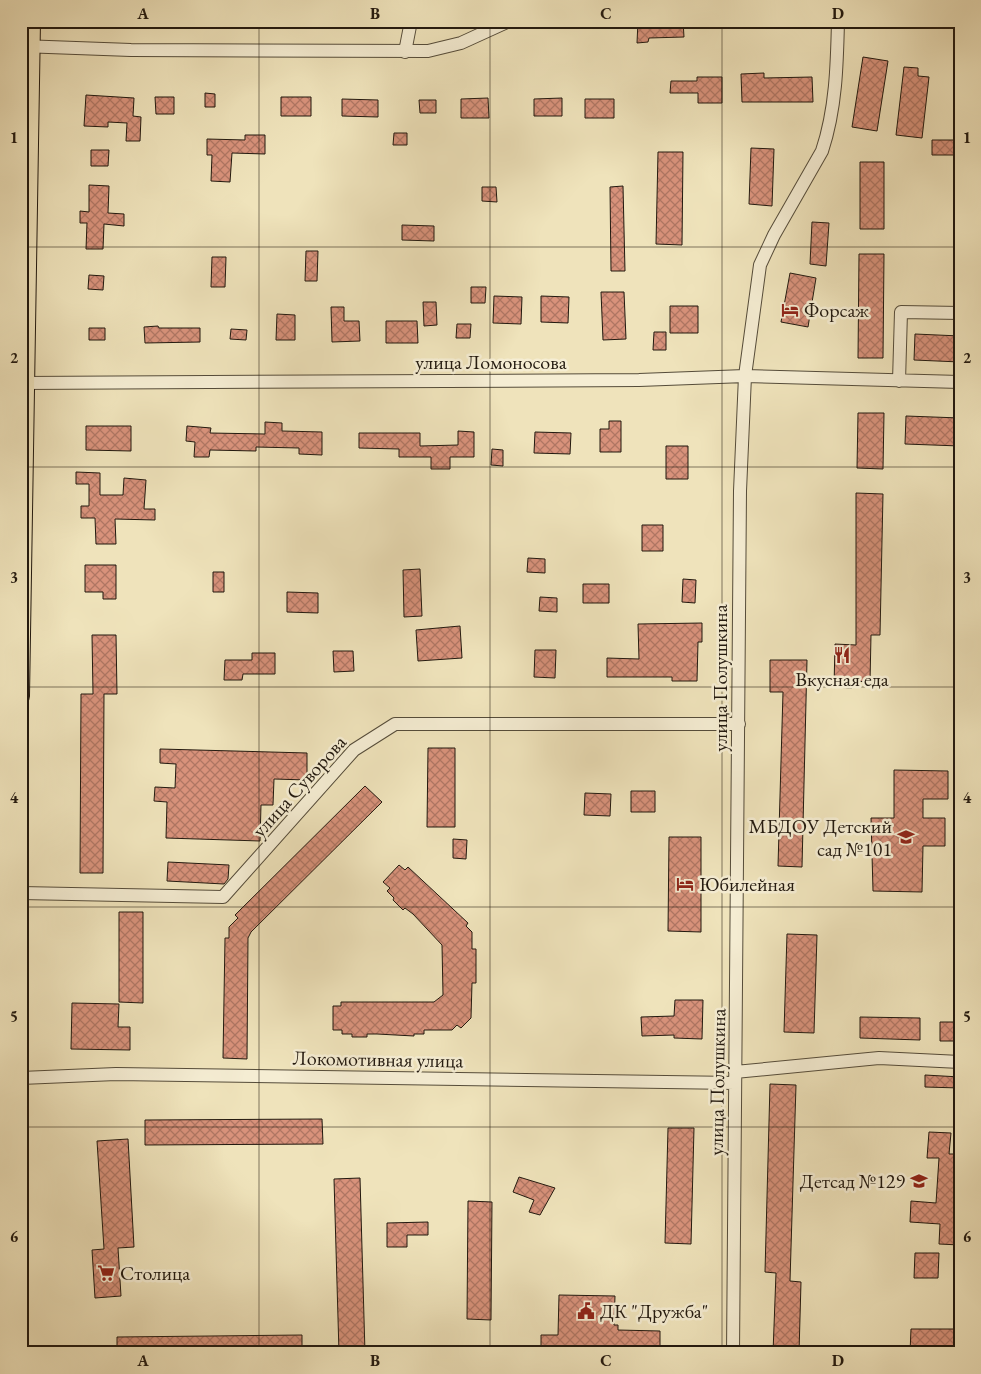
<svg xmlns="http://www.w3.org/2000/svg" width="981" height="1374" viewBox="0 0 981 1374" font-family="'EB Garamond',serif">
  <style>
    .building { fill: url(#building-cross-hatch); stroke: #22190f }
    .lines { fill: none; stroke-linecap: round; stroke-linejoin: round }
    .minor-casing { stroke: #554c3a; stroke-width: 14 }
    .major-casing { stroke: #22190f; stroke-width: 18 }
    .minor { stroke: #f5edd3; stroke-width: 12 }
    .major { stroke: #efe3bb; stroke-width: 16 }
    .grid { fill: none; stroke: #22190f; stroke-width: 1; stroke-opacity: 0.55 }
    .labels { text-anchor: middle; stroke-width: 5; stroke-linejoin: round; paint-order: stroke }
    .poi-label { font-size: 20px; fill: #22190f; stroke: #f5edd3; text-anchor: start }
    .street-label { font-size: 20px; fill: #22190f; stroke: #f5edd3 }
    .neatline { fill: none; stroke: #22190f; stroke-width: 2 }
    .grid-label { font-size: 16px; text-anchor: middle; font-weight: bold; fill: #22190f }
  </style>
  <defs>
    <pattern id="building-cross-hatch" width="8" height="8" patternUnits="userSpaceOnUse" patternTransform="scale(1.25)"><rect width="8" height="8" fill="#d8927b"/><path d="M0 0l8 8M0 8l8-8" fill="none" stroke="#af7663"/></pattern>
  </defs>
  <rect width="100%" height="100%" fill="#efe3bb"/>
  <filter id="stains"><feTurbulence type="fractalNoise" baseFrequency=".004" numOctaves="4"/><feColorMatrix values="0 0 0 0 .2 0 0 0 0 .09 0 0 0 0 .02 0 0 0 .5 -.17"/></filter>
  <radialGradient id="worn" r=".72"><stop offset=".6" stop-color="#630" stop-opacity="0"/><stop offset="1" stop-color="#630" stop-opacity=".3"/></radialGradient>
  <path class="building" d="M638,21H683L684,37L649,38L648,42L637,43Z
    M863,57L888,61L877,131L852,127Z
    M904,67L918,68V76L929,77L922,138L896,135Z
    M764,73V78L812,77L813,102H742L741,74Z
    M697,77H722V103H698V93H670L671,81H697Z
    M205,93L215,94V107H205Z
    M86,95L134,98L133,116L141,117L140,141H126L127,123L108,122V127L84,126Z
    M155,97H174V114H156Z
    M281,97H311V116H281Z
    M488,98L489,118H461V99Z
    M562,98V116H534V99Z
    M342,99L378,100V117L342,116Z
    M585,99H614V118H585Z
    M419,100H436V113H420Z
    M394,133H407V145H393Z
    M245,135H265V154L232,153L230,182L211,181L212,155H207V139L245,140Z
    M932,140H954V155H932Z
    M751,148L774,149L772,206L749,204Z
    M91,150H109L108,166H91Z
    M658,152H683L682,245L656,244Z
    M860,162H884V229H860Z
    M89,185L109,186L108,213L124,214V226L104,224L103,249H86L87,223H80V211L89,212Z
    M623,186L625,271H611L610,187Z
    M482,187H496L497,202L482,201Z
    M812,222L829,223L826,266L810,264Z
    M402,225L434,226V241L402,240Z
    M306,251H318L317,281H305Z
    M859,254H884L883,358H858Z
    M212,257H226L225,287H211Z
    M790,273L816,278L808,327L781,322Z
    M89,275L104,276L103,290L88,289Z
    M471,287H486L485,303H471Z
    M601,292H624L626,339L603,340Z
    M494,296L522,297L521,324L493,323Z
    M541,296L569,297L568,323L541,322Z
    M423,302H436L437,325L424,326Z
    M670,306H698V333H670Z
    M331,307H344V321H359L360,341L332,342Z
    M277,314L295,315V340H276Z
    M386,321H417L418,343H386Z
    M457,324H471L470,338H456Z
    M158,326L159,328H200V342L145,343L144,327Z
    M89,328H105V340H89Z
    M231,329L247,330L246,340L230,339Z
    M654,332H666V350H653Z
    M915,334L960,336V362L914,360Z
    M858,413H884L883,469L857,468Z
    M906,416L960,418V446L905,444Z
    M609,421H621V452H600V429H609Z
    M265,422L282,423V431L322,432V455L299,454V448L256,447V451L210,450L209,457H194L195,442L186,441L187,426L211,428L210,433L265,434Z
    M86,426H131V451L86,450Z
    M458,431L474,432V457H450V469H431V457H399V449L359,448V433H420V446L458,445Z
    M535,432L571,433L570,454L534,453Z
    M666,446H688V479H666Z
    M492,449L503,450V466L491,465Z
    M76,472L100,473V495H123L124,478L146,480L144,509H155V520L115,519L116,544H96L95,518H81V506H89V484H76Z
    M856,493L883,494L880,635H871L870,682L852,681V688L834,687L835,644L856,645Z
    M642,525H663V551H642Z
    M528,558L545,559V573L527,572Z
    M85,565H116V599H103V592H85Z
    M420,569L422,616L404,617L403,570Z
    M213,572H224V592H213Z
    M683,579L696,580L695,603L682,602Z
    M583,584H609V603H583Z
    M287,592L318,593V613L287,612Z
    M540,597L557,598V612L539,611Z
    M702,623V642H698L697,681H672V677H607V658L639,659L638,624Z
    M460,626L462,658L418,661L416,630Z
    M92,635H116L117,694H104L103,873H80L81,694H93Z
    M535,650H556L555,678L534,677Z
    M333,651H353L354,671L334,672Z
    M252,653H275V674H243L242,680H224L225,660H252Z
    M770,660H807L802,867L778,866L783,692H770Z
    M428,748H455V827H427Z
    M160,749L307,753V780L274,779L273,805H261L260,841L166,838L167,802L154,801L155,787L175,788L176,764L160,763Z
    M894,770L948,771V799H923V818H945V846H923L922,892L873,891L871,818H894Z
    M365,786L382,802L251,932L248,938L247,1059L223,1058L225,938H229V927L238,918L235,915Z
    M631,791H655V812H631Z
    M585,793L611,794L610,816L584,815Z
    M669,837H701V932L668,931Z
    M453,839L467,840L466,859L453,858Z
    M168,862L229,865L228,879L224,884L167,881Z
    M399,865L405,870L408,867L468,923L466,926L472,932V949H476V983H472L471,1018L461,1028L457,1025L452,1030H424V1034H414V1036L377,1034H367V1037H352V1034H342V1030H333V1006H341V1002H434L443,995L442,945L413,914L405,908L403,910L393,900L394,898L387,891L390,888L383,882Z
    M119,912H143V1003L119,1002Z
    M787,934L817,935L814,1033L784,1032Z
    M675,1000H703L702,1039L674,1038V1035L642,1036L641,1017L674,1016Z
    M72,1003L119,1004L118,1027H130V1050L71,1049Z
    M860,1017L920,1018V1040L860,1038Z
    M940,1022H960V1041H940Z
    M925,1075L960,1077V1088L925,1087Z
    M770,1084L796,1085L790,1281L801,1282L799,1353H773L776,1273L765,1272Z
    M322,1119L323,1144L145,1145V1120Z
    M668,1128H694L691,1244L665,1243Z
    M929,1132L951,1133L949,1154H960L956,1216H960V1245L939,1244L940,1224L910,1222L911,1201L936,1203L939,1158H927Z
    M128,1139L134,1247L118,1248L121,1296L95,1298L92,1250L104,1249L97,1141Z
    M519,1177L555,1188L540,1215L529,1212L534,1200L513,1192Z
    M360,1178L365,1353H339L334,1179Z
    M468,1201L492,1202L491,1320L467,1319Z
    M428,1222V1235H407V1247H387V1223Z
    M915,1253H939L938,1278H914Z
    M559,1295L615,1296L614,1325H618V1330L660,1331V1353H541V1335H558Z
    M911,1329H960V1353H910Z
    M302,1335V1353H117V1337Z"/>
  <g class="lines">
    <g class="minor-casing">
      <path id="minor" d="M21,46L131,50L428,51L461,43L509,21
        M405,52L411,21
        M899,381L901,312L960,313
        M21,383L639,380L745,376L960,382
        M21,893L223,897L354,750L395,724H739
        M735,1072L879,1058L960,1062
        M21,1078L116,1074L735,1083
        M733,1353L740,491L745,376L760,265L774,235L822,151C836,109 837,65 838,21"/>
    </g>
    <g class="major-casing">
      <path id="major" d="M21,696L32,21"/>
    </g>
    <use href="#minor" class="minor"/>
    <use href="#major" class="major"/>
  </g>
  <path class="grid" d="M259,21V1353M490,21V1353M722,21V1353M21,247H960M21,467H960M21,687H960M21,907H960M21,1127H960"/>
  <defs>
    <g id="hotel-bare" transform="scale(1.35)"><path d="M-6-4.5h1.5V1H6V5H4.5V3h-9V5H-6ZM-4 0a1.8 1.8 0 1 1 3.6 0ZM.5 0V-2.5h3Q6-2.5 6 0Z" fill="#8f2418" stroke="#f5edd3" stroke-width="2.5" paint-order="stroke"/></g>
    <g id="restaurant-bare" transform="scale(1.35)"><path d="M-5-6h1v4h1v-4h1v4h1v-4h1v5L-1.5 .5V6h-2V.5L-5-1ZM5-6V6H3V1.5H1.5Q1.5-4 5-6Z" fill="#8f2418" stroke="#f5edd3" stroke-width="2.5" paint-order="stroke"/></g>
    <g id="school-bare" transform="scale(1.35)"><path d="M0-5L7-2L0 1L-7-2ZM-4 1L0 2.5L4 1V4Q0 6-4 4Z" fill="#8f2418" stroke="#f5edd3" stroke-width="2.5" paint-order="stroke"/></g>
    <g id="supermarket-bare" transform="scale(1.35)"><path d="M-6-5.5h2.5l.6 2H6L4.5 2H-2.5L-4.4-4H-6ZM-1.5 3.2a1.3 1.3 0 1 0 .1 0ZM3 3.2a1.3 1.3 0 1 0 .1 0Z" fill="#8f2418" stroke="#f5edd3" stroke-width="2.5" paint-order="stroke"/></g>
    <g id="civic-bare" transform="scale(1.35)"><path d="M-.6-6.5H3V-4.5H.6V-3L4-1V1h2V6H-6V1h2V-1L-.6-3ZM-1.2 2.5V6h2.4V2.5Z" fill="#8f2418" stroke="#f5edd3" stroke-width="2.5" paint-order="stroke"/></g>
  </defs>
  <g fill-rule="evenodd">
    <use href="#hotel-bare" x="790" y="310"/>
    <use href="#restaurant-bare" x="842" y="655"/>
    <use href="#school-bare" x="906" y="837"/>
    <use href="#hotel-bare" x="685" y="884"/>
    <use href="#school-bare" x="919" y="1181"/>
    <use href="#supermarket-bare" x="106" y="1273"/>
    <use href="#civic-bare" x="586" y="1311"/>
  </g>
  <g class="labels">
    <g class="poi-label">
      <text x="804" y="317">Форсаж</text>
      <text x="842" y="686" text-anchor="middle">Вкусная еда</text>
      <text x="892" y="833" text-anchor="end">МБДОУ Детский<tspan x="892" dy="23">сад №101</tspan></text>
      <text x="699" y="891">Юбилейная</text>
      <text x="905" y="1188" text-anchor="end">Детсад №129</text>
      <text x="120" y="1280">Столица</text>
      <text x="600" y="1318">ДК "Дружба"</text>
    </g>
    <g class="street-label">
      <text x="491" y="369">улица Ломоносова</text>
      <text transform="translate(720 678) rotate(-90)" y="7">улица Полушкина</text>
      <text transform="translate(299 786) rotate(-48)" y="7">улица Суворова</text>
      <text transform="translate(378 1059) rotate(1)" y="7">Локомотивная улица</text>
      <text transform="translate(717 1082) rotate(-89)" y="7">улица Полушкина</text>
    </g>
  </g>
  <rect width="981" height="1374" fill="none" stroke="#efe3bb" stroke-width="55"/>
  <rect x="28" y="28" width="926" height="1318" class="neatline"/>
  <g class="grid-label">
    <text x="143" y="19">A</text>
    <text x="375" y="19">B</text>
    <text x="606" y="19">C</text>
    <text x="838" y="19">D</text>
    <text x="14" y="143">1</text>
    <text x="967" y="143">1</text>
    <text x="14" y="363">2</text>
    <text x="967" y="363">2</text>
    <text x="14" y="583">3</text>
    <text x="967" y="583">3</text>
    <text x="14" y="803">4</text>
    <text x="967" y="803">4</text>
    <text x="14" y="1022">5</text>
    <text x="967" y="1022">5</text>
    <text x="14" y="1242">6</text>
    <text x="967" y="1242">6</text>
    <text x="143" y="1366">A</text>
    <text x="375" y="1366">B</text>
    <text x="606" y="1366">C</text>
    <text x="838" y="1366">D</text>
  </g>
  <rect width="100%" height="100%" filter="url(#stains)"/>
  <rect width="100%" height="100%" fill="url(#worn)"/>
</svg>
